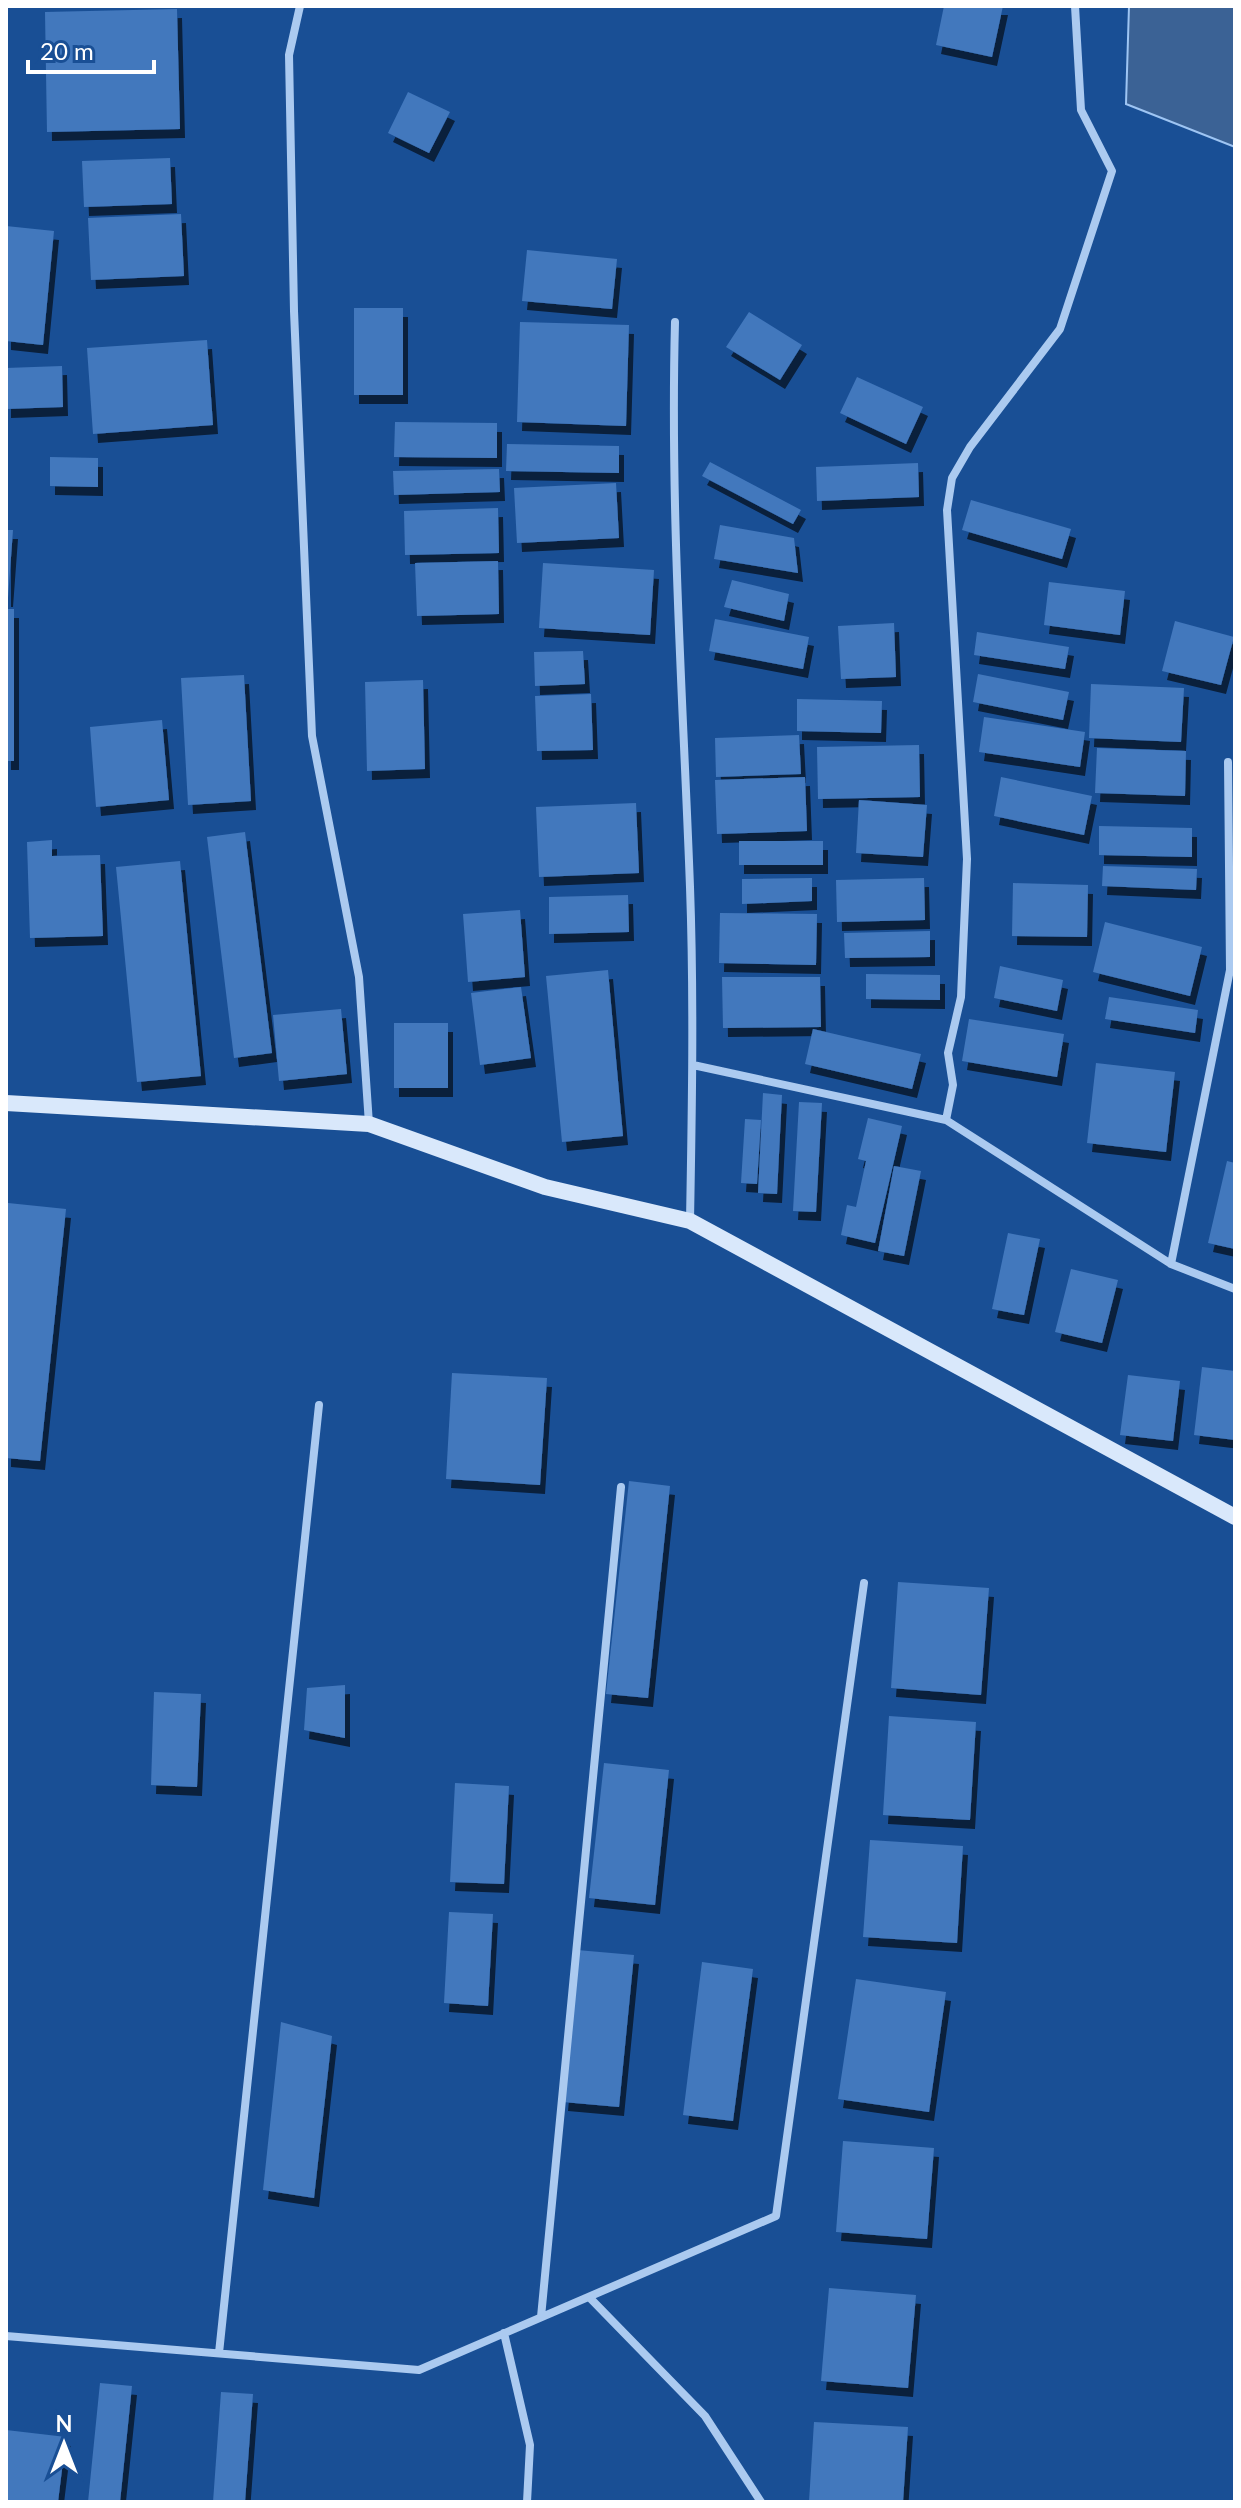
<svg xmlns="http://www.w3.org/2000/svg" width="1241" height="2508" viewBox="0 0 1241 2508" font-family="Lato,sans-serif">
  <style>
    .water { fill: #3b6295; stroke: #9ec5f3; stroke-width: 2 }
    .building { fill: #4278bd; filter: url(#shadow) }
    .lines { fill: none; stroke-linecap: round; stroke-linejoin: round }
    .street { stroke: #abcaf0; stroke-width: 8 }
    .secondary { stroke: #d9e8fb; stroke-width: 16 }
  </style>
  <defs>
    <filter id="shadow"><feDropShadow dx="5" dy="9" stdDeviation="0" flood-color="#0009"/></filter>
  </defs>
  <rect width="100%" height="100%" fill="#194f95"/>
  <path class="water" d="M1129,6H1235V147L1126,104Z"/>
  <path class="building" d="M944,6H1003L992,57L936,45Z
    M177,9L180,129L47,132L45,12Z
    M408,92L450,112L429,153L388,133Z
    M170,158L172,204L84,207L82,161Z
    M181,214L184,276L91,280L88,218Z
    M6,226L54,231L43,345L6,341Z
    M527,250L617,259L612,309L522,301Z
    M354,308H403V395H354Z
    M749,312L802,345L780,380L726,347Z
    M520,322L629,325L626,426L517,422Z
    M207,340L213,425L93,434L87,348Z
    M62,366L63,407L6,409V368Z
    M857,377L923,407L906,444L840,413Z
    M395,422L497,423V458L394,457Z
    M507,444L619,446V473L506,471Z
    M50,457L98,458V487L50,486Z
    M710,462L801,510L793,524L702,476Z
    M918,463L919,497L817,501L816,467Z
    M499,469L500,492L394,495L393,471Z
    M616,483L619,538L517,543L514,488Z
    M971,500L1071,529L1062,559L962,530Z
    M498,508L499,553L405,555L404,511Z
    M720,525L794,538L798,573L714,559Z
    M6,530H13L8,598H6Z
    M498,561L499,614L417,616L415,563Z
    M543,563L654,570L650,635L539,628Z
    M732,580L789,594L784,621L724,607Z
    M1049,582L1125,591L1120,635L1044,625Z
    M6,609H14V761H6Z
    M715,619L809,637L803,669L709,651Z
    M1175,621L1234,637L1221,685L1162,671Z
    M894,623L896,677L841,679L838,626Z
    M977,632L1069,647L1065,669L974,655Z
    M583,651L585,684L535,686L534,652Z
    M978,674L1069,692L1063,720L973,702Z
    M244,675L251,801L188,805L181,678Z
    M423,680L425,769L367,771L365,682Z
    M1091,684L1184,688L1181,742L1089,738Z
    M591,694L593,750L537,751L535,696Z
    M797,699L882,701L881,733L797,731Z
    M984,717L1085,732L1080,767L979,752Z
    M162,720L169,800L96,807L90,727Z
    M799,735L801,774L716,777L715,738Z
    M919,745L920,797L818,799L817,747Z
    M1097,748L1186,751L1185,796L1095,793Z
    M805,777L807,831L717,834L715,780Z
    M1001,777L1092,796L1084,835L994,816Z
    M859,800L927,805L923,857L856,853Z
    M636,803L639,873L539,877L536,807Z
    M1099,826L1192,828V857L1099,855Z
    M245,832L272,1053L234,1058L207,837Z
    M52,840V856L100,855L103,936L30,938L27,842Z
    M739,841H823V865H739Z
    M180,861L201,1076L137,1082L116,867Z
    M1103,866L1197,869L1196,890L1102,886Z
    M812,878V901L742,904V879Z
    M924,878L925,920L837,922L836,880Z
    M1013,883L1088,885L1087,937L1012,936Z
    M628,895L629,932L549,934V897Z
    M520,910L525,977L468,982L463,914Z
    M720,913L817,914L816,965L719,963Z
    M1105,922L1202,947L1190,996L1093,972Z
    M930,931V957L845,958L844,933Z
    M1000,966L1063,980L1057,1011L994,998Z
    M608,970L623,1136L562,1142L546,976Z
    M866,974L940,975V1000L866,999Z
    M722,977H820L821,1027L723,1028Z
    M521,987L531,1058L480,1065L471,993Z
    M1109,997L1198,1010L1195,1033L1105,1019Z
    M341,1009L347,1074L279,1081L273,1015Z
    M969,1019L1064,1034L1057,1077L962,1061Z
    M394,1023H448V1088H394Z
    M813,1029L921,1054L912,1089L805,1064Z
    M1096,1063L1175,1072L1166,1152L1087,1143Z
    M763,1093L782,1095L777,1194L758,1193Z
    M799,1102L822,1103L816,1212L793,1211Z
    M868,1118L902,1126L875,1243L841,1235L847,1205L856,1207L866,1161L858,1159Z
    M745,1119L761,1120L757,1184L741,1183Z
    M1227,1161L1235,1163V1249L1208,1243Z
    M894,1166L921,1171L904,1256L878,1251Z
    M8,1203L66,1209L40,1461L6,1458Z
    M1008,1233L1040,1239L1024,1315L992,1309Z
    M1071,1269L1118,1280L1102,1343L1055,1332Z
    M1202,1367L1235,1371V1440L1194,1435Z
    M452,1373L547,1378L540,1485L446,1479Z
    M1128,1375L1180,1381L1173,1441L1120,1435Z
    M629,1481L670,1486L648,1698L606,1694Z
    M898,1582L989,1588L981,1695L891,1688Z
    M345,1685V1738L304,1730L307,1688Z
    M154,1692L201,1694L197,1787L151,1785Z
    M889,1716L976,1722L970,1820L883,1815Z
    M604,1763L669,1770L655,1905L589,1898Z
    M455,1783L509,1786L504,1884L450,1882Z
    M870,1840L963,1846L957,1943L863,1937Z
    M449,1912L493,1914L488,2006L444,2003Z
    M577,1950L634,1955L619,2107L563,2102Z
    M702,1962L753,1969L733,2121L683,2115Z
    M856,1979L946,1992L929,2112L838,2099Z
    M281,2022L332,2036L314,2198L263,2190Z
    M843,2141L934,2148L927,2239L836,2232Z
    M829,2288L916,2295L908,2388L821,2381Z
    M100,2383L132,2386L120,2502H88Z
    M221,2392L253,2394L245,2502H213Z
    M814,2422L908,2427L903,2502H809Z
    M6,2430L66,2437L58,2502H6Z"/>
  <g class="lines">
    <path class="street" d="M300,6L289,55L294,311L312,736L359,977L369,1124
      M675,322C670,511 683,699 690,887C694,998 692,1110 690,1221
      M693,1065L946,1120L1171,1264L1235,1289
      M946,1120L953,1085L948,1053L961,997L967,859L947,510L952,478L970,447L1060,329L1112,171L1081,110L1075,6
      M1171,1264L1230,970L1228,762
      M589,2297L705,2416L761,2502
      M541,2317L621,1487
      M504,2333L530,2445L527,2502
      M6,2336L419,2370L776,2216L864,1583
      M219,2353L319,1405"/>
    <path class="secondary" d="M6,1103L369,1124L545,1187L690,1221L1235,1517"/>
  </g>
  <rect width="1241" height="2508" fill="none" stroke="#ffffff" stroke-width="16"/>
  <g transform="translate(64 2444)" stroke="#194f95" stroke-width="6" paint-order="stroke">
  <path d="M0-6L14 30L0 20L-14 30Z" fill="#ffffff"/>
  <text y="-12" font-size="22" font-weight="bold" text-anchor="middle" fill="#ffffff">N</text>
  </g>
  <path d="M28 60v12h126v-12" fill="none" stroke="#ffffff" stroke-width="4"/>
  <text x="40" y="60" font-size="24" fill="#ffffff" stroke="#194f95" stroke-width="6" paint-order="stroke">20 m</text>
</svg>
